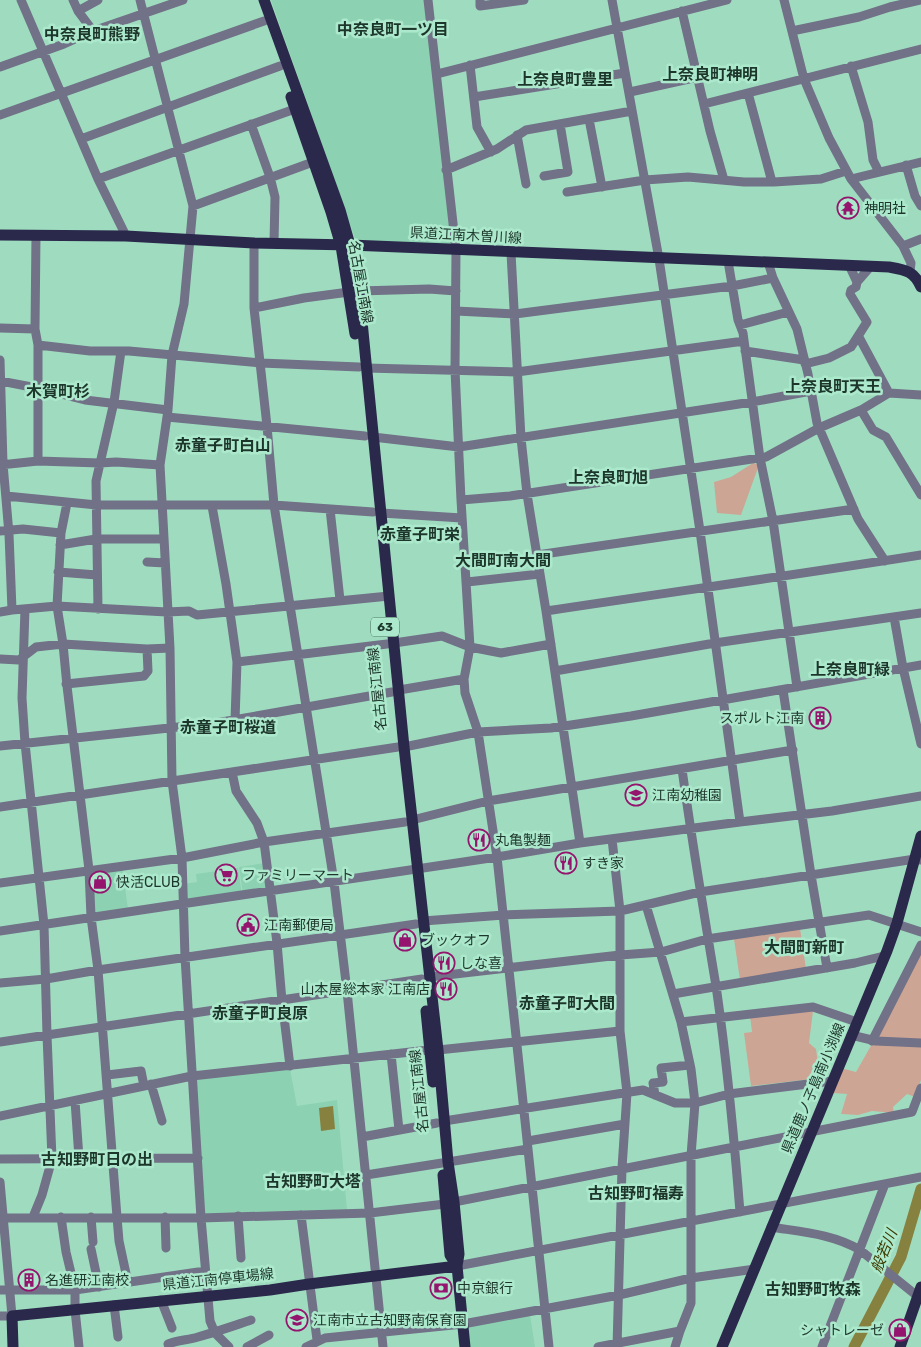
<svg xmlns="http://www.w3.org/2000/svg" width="921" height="1347" viewBox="0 0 921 1347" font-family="Rubik,'Noto Sans JP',sans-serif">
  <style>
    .built { fill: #8cd1b1 }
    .green { fill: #cda594 }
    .water { fill: #86813f }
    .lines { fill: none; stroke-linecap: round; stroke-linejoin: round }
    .river { stroke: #86813f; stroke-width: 11 }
    .minor { stroke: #717187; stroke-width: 9 }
    .major { stroke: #2a294c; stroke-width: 11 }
    .labels { text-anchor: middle; stroke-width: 5; stroke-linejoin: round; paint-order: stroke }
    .shield { fill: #ace9cc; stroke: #486c5b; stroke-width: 1 }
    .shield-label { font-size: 12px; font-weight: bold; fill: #1d362b }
    .poi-label { font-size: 14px; fill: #1d362b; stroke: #ace9cc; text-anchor: start }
    .street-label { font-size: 14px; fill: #1d362b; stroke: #ace9cc }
    .water-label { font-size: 15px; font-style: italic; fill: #3e3a02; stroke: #ace9cc }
    .quarter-label { font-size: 16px; font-weight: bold; fill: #1d362b; stroke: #ace9cc }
  </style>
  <rect width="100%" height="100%" fill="#9fdcbf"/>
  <path class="built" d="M271,0H426L454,243L450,246L360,242L355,238Z
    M265,863L269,891L243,894L239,867Z
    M122,866L128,909L93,914L90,871Z
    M238,868L242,895L184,904L183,884L197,882L196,874Z
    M290,1069L297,1106L337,1100L347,1210L205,1214L196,1079Z
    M530,1315L535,1347H468L466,1326Z"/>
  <path class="green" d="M753,463L759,465L741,515L717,513L714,482L731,477Z
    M800,928L806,969L740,980L734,939Z
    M921,952V1040L877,1039Z
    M813,1011L809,1043L816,1049L820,1078L751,1086L744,1033L752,1032L750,1016Z
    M872,1044L921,1047V1080L915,1097L907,1094L893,1107L894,1113L872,1111L858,1115L841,1114L847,1094L833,1093L841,1068L856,1072Z"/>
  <path class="water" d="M333,1106L335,1129L321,1131L319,1108Z"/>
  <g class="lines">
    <path class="river" d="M854,1347L901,1257L921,1189"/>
    <path class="minor" d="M21,0L98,179L126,236
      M73,0L78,11L93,31
      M140,0L193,206L184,304L172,355L168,410L160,465L170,648L172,781L182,858L185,957L201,1218L210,1321L215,1333L229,1347
      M428,0L456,250L455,370L461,500L470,647L464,679L465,693L478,732L497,857L549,1347
      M480,0V6L524,0
      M612,0L659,259L700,531L740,822
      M784,0L804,79L829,138L851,179L903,246L911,263L910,272
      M78,11L98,0
      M682,11L710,131L724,180
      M792,31L859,17L890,7L920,0
      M470,65L477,127L491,152
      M851,66L868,122L873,160L879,172
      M0,67L64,44L93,31L183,0
      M437,74L727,0
      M630,92L698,77
      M748,93L772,182
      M474,97L625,73
      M704,104L921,49
      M0,115L264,21
      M589,119L602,187
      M251,124L270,177L275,197L274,243
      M517,135L526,184
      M81,139L280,66
      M906,165L915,196L921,206
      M446,170L497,149L526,130L632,111
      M544,176L568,172L560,124
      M98,179L295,109
      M851,179L921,162
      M567,192L645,180L688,177L744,182H774L821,179L846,171
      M193,206L313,162
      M36,235L35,329L38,345V461
      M254,243V308L267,426L274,505L334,882L347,991L383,1347
      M903,246L921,239
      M511,253L521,438L527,494L546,611L580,843
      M728,261L738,320L743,333L760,458L773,521L797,687
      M768,262L773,278L797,329L808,374L817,423L858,519L885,561
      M857,282L871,266
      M359,291L429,289L456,291
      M254,308L304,298L349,292
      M456,311L515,314L732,286L773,278
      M740,325L788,312
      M0,328L35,329
      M859,337L889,393
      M38,345L90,351H129L261,363L359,367
      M745,351L804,360
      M0,360L3,464L9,534L12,610L57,606L167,612L189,611L197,615L389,596
      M805,364L829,358L851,347L867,322L850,294L851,290L856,287L857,282L849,265
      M366,368L517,372L744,341
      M0,381L37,388L85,400L168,410
      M861,410L873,430L886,437L921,495
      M167,417L365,436
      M373,437L459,447L752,402L811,391
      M0,465L38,461L100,463L116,462L160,465
      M6,496L97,505H274L373,512
      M461,500L510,496L766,457L819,428L861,410L889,393L921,395
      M67,503L61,533L57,606L63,644L67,686L89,870L91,917L98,970L117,1217L119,1241L128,1283
      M212,506L226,584L237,662L235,720
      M330,509L340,600
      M381,513L462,518
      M0,531L23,529L61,533
      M60,545L96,539H163
      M537,555L854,509
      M147,562L165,563
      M58,572L97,575
      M467,582L540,574
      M25,609L22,698L25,743L44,925L47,1035L52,1159L42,1195L33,1217
      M98,609L96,481L114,402L121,351
      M546,611C671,592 796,575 921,555
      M0,612L12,610
      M894,617L903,668L921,744
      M394,643L442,636L470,647L501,653L551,644
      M0,659L19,660L36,647L63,644L147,649L170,648
      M237,662L387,644
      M555,671L715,643L921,613
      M66,684L144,676L148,671L147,649
      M399,690L464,679
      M783,690L811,875L827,968
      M0,746L216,723L392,692
      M404,747L478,732L551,728L631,716L921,665
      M682,769C692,842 704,914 716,986C727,1061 734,1137 740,1212
      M232,772L236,791L257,823L264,842L277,943L282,1001L290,1066
      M0,807L398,747
      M412,820L488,801L793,750
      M612,839L620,911V1031L627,1093L622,1168L617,1347
      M0,883L182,858L264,842L405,822
      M423,921L504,915L620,911L700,892L915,859L921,860
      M0,931L497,857L580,843L740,822L832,811L921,796
      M429,977L620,955L661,952L707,939L869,915L921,932
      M0,983L46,979L98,970L416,924
      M673,994L855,963L884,956
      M681,1022L813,1007L857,1022
      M851,1035L876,1041L921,1043
      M872,1041L921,945
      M0,1042L422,979
      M438,1050L620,1031
      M391,1054L399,1130
      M107,1075L141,1071L144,1086
      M151,1084L162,1121
      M655,1095L653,1083L663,1082L661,1068L690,1065
      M75,1101L79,1158
      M0,1116L192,1076L429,1050
      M444,1121L643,1090L675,1103H695L729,1094L832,1081
      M362,1137L437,1123
      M528,1141L625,1124
      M0,1159L198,1158
      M448,1162L528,1149
      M366,1175L442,1163
      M0,1182L12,1316H0
      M454,1202L912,1112L921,1088
      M301,1215L317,1340
      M238,1216L241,1258
      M61,1217L66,1252L75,1290V1310L79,1347
      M91,1217L93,1242
      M165,1217L166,1248
      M0,1218H201L370,1213L445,1204
      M771,1227C802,1232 833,1234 860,1250L921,1299
      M91,1249L99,1287
      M457,1266L921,1177
      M0,1290H75L205,1271
      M161,1300L172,1328
      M114,1305L118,1337
      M169,1347L168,1344C179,1340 188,1340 198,1337C216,1332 233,1326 251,1320
      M247,1347L269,1335
      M306,1347L325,1338L463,1324L619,1295L691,1278L755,1269
      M598,1347L680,1331L691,1303V1156L695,1103L691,1069L681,1022L646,905
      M675,1347L680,1331
      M822,1347L885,1184"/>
    <path class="major" d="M264,0L340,210L350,245L359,291L404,747L438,1050L448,1162L454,1202L459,1254L457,1266L465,1347
      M291,97L331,212L341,246L355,334
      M0,235L126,236L254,243L350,245L889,267C906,270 914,271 921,287
      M426,1011L433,1082
      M443,1175L450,1255L457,1266
      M13,1347L12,1316L270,1290L309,1284L457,1266
      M722,1347L887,951L897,923L921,836
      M900,1347L921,1287"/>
  </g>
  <defs>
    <g id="temple-ring" transform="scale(1.125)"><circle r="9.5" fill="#ace9cc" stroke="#94146e" stroke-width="1.5"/><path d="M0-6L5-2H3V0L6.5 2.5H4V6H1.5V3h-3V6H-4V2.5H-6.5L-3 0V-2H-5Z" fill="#94146e"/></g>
    <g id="building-ring" transform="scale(1.125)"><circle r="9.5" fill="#ace9cc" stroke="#94146e" stroke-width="1.5"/><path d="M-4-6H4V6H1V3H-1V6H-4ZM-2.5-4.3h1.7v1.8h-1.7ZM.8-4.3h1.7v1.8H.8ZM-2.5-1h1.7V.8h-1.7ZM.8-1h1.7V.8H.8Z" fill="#94146e"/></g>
    <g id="school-ring" transform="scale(1.125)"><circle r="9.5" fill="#ace9cc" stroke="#94146e" stroke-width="1.5"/><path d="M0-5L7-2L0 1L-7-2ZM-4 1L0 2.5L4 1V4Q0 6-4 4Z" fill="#94146e"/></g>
    <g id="restaurant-ring" transform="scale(1.125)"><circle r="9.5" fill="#ace9cc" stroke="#94146e" stroke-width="1.5"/><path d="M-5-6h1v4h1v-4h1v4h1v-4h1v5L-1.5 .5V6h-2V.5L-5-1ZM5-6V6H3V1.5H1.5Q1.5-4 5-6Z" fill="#94146e"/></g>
    <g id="supermarket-ring" transform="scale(1.125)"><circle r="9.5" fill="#ace9cc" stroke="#94146e" stroke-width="1.5"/><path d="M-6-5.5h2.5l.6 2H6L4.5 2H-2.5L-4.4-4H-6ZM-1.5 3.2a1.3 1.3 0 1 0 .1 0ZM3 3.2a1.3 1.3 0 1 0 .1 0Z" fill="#94146e"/></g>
    <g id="shop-ring" transform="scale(1.125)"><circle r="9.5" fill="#ace9cc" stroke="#94146e" stroke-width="1.5"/><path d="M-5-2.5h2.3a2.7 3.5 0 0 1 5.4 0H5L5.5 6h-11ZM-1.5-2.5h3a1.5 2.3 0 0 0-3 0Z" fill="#94146e"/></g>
    <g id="civic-ring" transform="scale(1.125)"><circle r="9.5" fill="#ace9cc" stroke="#94146e" stroke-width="1.5"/><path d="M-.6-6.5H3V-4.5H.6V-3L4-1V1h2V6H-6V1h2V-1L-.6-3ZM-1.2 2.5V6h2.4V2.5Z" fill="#94146e"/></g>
    <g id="bank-ring" transform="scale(1.125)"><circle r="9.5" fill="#ace9cc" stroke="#94146e" stroke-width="1.5"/><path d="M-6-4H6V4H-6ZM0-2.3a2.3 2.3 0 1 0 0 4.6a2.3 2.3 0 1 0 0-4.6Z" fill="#94146e"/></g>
  </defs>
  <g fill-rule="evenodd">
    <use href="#temple-ring" x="848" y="208"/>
    <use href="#building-ring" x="820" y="718"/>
    <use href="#school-ring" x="636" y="795"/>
    <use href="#restaurant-ring" x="479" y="840"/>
    <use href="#restaurant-ring" x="566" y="863"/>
    <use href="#supermarket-ring" x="226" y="875"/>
    <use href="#shop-ring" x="100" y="882"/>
    <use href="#civic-ring" x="248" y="925"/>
    <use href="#shop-ring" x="405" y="940"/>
    <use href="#restaurant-ring" x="444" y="963"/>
    <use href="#restaurant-ring" x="446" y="989"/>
    <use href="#building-ring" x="29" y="1280"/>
    <use href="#bank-ring" x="441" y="1288"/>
    <use href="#school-ring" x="297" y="1320"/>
    <use href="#shop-ring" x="900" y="1330"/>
  </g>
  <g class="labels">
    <rect class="shield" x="371" y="617.5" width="28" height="19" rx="4"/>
    <g class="shield-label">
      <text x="385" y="631">63</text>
    </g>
    <g class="poi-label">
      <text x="864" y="213">神明社</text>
      <text x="804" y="723" text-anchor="end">スポルト江南</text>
      <text x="652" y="800">江南幼稚園</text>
      <text x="495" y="845">丸亀製麺</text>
      <text x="582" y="868">すき家</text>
      <text x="242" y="880">ファミリーマート</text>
      <text x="116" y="887">快活CLUB</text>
      <text x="264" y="930">江南郵便局</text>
      <text x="421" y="945">ブックオフ</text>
      <text x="460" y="968">しな喜</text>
      <text x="430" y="994" text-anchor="end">山本屋総本家 江南店</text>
      <text x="45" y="1285">名進研江南校</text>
      <text x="457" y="1293">中京銀行</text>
      <text x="313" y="1325">江南市立古知野南保育園</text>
      <text x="884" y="1335" text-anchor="end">シャトレーゼ</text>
    </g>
    <g class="street-label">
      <text transform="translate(466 235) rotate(3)" y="5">県道江南木曽川線</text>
      <text transform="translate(361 282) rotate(80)" y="5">名古屋江南線</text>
      <text transform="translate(377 689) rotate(-96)" y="5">名古屋江南線</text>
      <text transform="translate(813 1088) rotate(-67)" y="5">県道鹿ノ子島南小渕線</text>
      <text transform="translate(419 1091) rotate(-96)" y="5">名古屋江南線</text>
      <text transform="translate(218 1279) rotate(-6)" y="5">県道江南停車場線</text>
    </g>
    <g class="water-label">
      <text transform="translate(884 1251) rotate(-68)" y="5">般若川</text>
    </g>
    <g class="quarter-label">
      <text x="393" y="35">中奈良町一ツ目</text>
      <text x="92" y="40">中奈良町熊野</text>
      <text x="710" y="80">上奈良町神明</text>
      <text x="565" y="85">上奈良町豊里</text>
      <text x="833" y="392">上奈良町天王</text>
      <text x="58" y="397">木賀町杉</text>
      <text x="223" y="451">赤童子町白山</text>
      <text x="608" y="483">上奈良町旭</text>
      <text x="420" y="540">赤童子町栄</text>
      <text x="503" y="566">大間町南大間</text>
      <text x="850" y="675">上奈良町緑</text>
      <text x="228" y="733">赤童子町桜道</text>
      <text x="804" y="953">大間町新町</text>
      <text x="567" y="1009">赤童子町大間</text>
      <text x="260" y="1019">赤童子町良原</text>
      <text x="97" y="1165">古知野町日の出</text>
      <text x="313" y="1187">古知野町大塔</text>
      <text x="636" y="1199">古知野町福寿</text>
      <text x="813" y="1295">古知野町牧森</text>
    </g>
  </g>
</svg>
